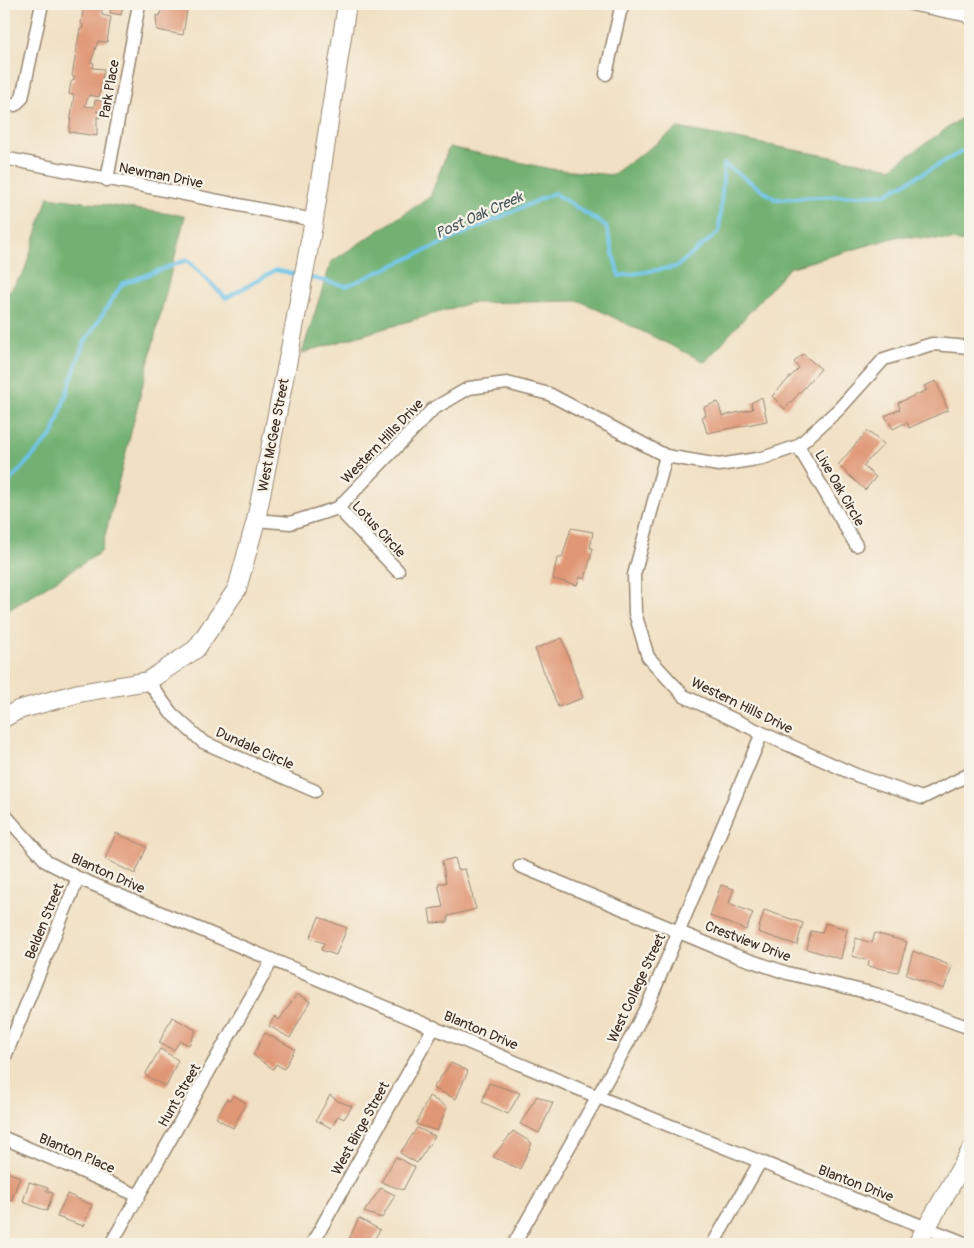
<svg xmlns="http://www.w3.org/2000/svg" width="974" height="1248" viewBox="0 0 974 1248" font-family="Pangolin,sans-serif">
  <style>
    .forest { fill: #72b172; stroke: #566e48 }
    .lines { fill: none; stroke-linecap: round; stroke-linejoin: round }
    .stream { stroke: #6cc3e9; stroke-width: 4 }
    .building { fill: #e09776 }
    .street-casing { stroke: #968570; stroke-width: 15 }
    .secondary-casing { stroke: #968570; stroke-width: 20 }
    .street { stroke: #fff; stroke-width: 12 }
    .secondary { stroke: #fff; stroke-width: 18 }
    .labels { text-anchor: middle; stroke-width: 4.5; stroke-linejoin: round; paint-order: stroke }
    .street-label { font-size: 14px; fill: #3b2a1e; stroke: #f7f3e8 }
    .water-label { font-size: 15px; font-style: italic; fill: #4a585b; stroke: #f7f3e8 }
  </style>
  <rect width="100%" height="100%" fill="#f7f3e8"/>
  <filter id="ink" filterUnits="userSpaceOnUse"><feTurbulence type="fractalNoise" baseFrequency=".02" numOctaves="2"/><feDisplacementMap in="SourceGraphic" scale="10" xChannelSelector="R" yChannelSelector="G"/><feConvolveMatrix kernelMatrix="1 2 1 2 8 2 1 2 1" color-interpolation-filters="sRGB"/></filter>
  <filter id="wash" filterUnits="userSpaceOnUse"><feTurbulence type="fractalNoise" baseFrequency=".0096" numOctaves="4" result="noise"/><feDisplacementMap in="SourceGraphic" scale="20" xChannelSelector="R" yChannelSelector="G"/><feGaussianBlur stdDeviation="1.12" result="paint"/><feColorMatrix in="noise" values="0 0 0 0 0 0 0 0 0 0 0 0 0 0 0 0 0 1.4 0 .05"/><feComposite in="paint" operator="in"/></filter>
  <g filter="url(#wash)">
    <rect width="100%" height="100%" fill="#f1e0c3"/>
    <path class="forest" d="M970,112V242L900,236L789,268L705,362L580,301L470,303L302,353L331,262L430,197L449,147L551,169L612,175L678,128L891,168Z
      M48,197L185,216L101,552L4,613V298L24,272Z"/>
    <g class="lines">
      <path class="stream" d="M307,277L347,286L554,193L606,226L619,276L676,267L719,232L724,164L775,199L886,194L970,147
        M4,487L53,434L83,345L122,284L187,260L226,298L276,270L298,275"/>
    </g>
    <g id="blocks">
      <path class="building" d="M84,4H102V15L111,17L107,42L98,41L91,62L94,63L93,68L104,69L99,97L89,95L85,106L94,107L95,100L106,102L104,113L96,111L101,113L100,118L97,117V136L69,132L74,95L69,94L71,82L74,80V77L72,76L80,29H82L83,26L81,23Z
        M111,4L123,6L121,15L110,13Z
        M162,4H188L183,35L157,30L156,15L160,16Z
        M803,354L821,369L785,409L772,396L799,368L794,362Z
        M936,381L948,410L909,428L907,422L893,429L885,416L900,409L898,403L927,390L924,386Z
        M762,397L767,421L707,433L702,416H706L704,407L718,402L722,416L753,409L751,403Z
        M867,431L884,444L863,466L876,477L865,490L838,465Z
        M571,528L593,532L590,548H593L585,579L580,577L577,585L553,579L557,558H562Z
        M562,638L583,698L558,707L535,649Z
        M116,833L147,847L135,874L105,859Z
        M455,858L458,870L465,869L476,909L448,916V922L431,923L429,909L443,907L438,883H446L442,861Z
        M721,885L734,889L729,903L753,913L746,930L710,916Z
        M764,910L803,923L797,945L758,932Z
        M319,917L347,928L336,955L321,950L324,943L310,938Z
        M825,923L847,929L841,959L807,949L811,931L822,933Z
        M875,933L907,942L898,972L868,966L869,961L852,956L856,938L872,943Z
        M913,951L952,966L944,989L906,975Z
        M297,994L310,1001L290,1038L269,1026L275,1016L279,1020Z
        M172,1017L196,1030L189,1045L180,1041L174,1050L159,1043Z
        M265,1033L295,1049L284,1069L276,1064L273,1069L253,1055Z
        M160,1049L178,1060L166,1087L145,1075Z
        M451,1063L468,1071L456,1099L433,1088Z
        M489,1083L520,1093L508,1114L482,1102Z
        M233,1095L246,1103L233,1128L216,1118L227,1099L230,1101Z
        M330,1095L338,1101L352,1106L344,1119L338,1116L331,1128L316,1120Z
        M429,1096L447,1107L437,1131L416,1124Z
        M537,1096L553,1103L539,1133L520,1124Z
        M417,1128L435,1136L417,1163L400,1153Z
        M513,1131L532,1143L520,1169L493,1157Z
        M396,1157L415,1167L403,1190L381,1182Z
        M4,1171L20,1177L11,1201L4,1198Z
        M29,1182L48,1188L46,1191L53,1193L47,1211L23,1202Z
        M381,1188L395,1195L382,1218L364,1212Z
        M67,1194L92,1205L83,1226L57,1217Z
        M359,1218L380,1230L371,1244L347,1243Z"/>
    </g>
  </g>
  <g filter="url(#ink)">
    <use href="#blocks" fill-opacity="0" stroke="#968570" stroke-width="1"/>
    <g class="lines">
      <g class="street-casing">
        <path id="street" d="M911,4L965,15L970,18
          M606,74L620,12L624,4
          M4,103L15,105L22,98L42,4
          M4,158L314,220
          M107,180L139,4
          M970,347L932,344L884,359L839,409L798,446L763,458L719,465L666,456L634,575L635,613L648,657L684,696L762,733L856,775L922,798L970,774
          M798,446L856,545
          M338,508L398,571
          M256,520L290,523L338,508L433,409L469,388L507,383L549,394L666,456
          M148,681L171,713L203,742L315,791
          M4,814L47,862L78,878L598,1097L967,1244
          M520,866L737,956L787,973L875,994L970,1028
          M4,1059L78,878
          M4,1138L139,1196
          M111,1244L272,960
          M312,1244L434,1027
          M514,1244L629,1041L649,1002L762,733
          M713,1244L760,1162"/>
      </g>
      <g class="secondary-casing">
        <path id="secondary" d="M4,718L18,710L79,693L148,681L196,649L237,589L256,520L290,349L314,220L347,4
          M917,1244L970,1152"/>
      </g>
      <use href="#street" class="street"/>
      <use href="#secondary" class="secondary"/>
    </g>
  </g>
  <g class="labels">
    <g class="street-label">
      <text transform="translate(109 89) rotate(-80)" y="5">Park Place</text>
      <text transform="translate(161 175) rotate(11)" y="5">Newman Drive</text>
      <text transform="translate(273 435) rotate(-79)" y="5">West McGee Street</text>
      <text transform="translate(382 441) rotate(-46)" y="5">Western Hills Drive</text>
      <text transform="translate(840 488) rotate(60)" y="5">Live Oak Circle</text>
      <text transform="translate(379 529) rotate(47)" y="5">Lotus Circle</text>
      <text transform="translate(742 705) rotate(26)" y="5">Western Hills Drive</text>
      <text transform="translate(255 748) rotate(24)" y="5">Dundale Circle</text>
      <text transform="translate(108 873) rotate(24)" y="5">Blanton Drive</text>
      <text transform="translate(44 921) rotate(-68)" y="5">Belden Street</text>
      <text transform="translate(748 941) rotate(21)" y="5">Crestview Drive</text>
      <text transform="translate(636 988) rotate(-65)" y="5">West College Street</text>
      <text transform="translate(481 1030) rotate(23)" y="5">Blanton Drive</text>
      <text transform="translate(179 1095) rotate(-60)" y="5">Hunt Street</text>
      <text transform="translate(360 1128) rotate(-61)" y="5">West Birge Street</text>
      <text transform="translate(77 1153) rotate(23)" y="5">Blanton Place</text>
      <text transform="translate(856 1183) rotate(21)" y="5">Blanton Drive</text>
    </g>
    <g class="water-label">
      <text transform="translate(479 215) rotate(-24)" y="5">Post Oak Creek</text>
    </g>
  </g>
  <rect width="974" height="1248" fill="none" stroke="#f7f3e8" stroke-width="20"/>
</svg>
